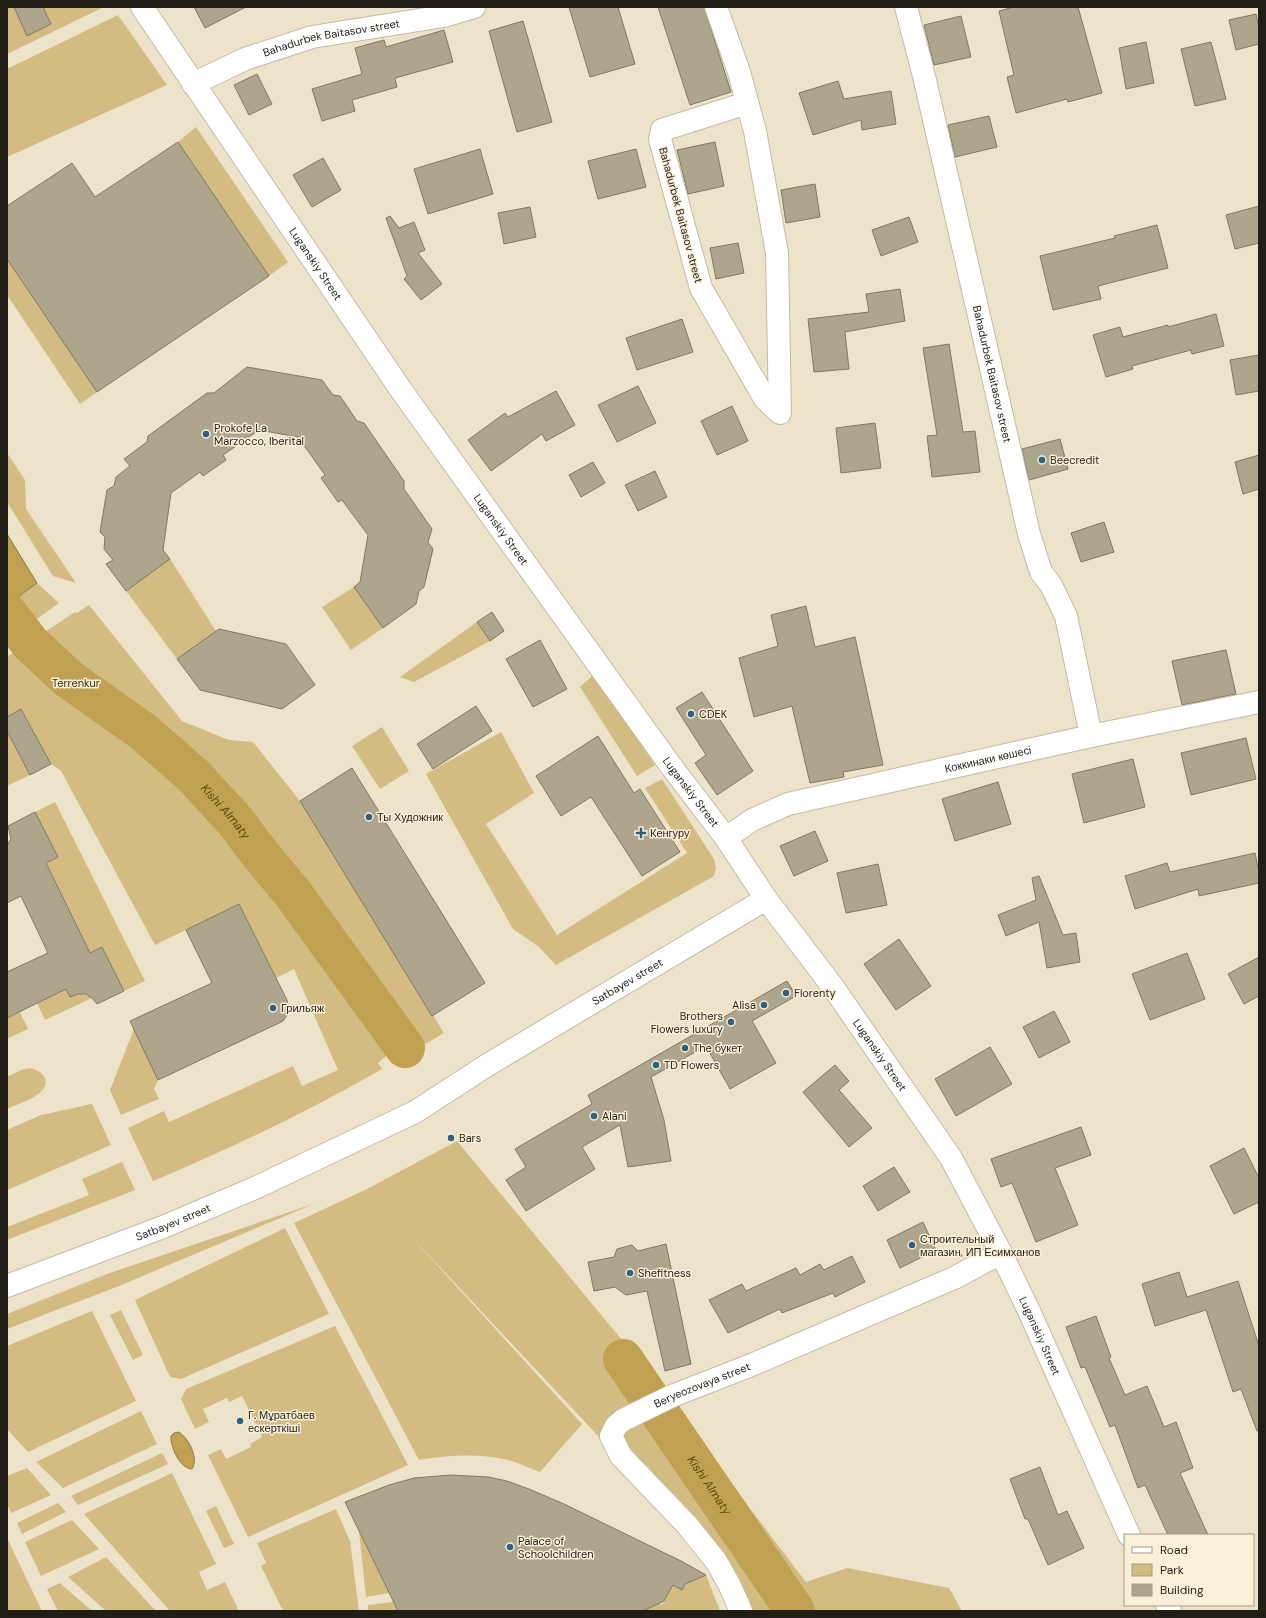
<svg xmlns="http://www.w3.org/2000/svg" width="1266" height="1618" viewBox="0 0 1266 1618" font-family="'DM Sans',sans-serif">
  <style>
    .green { fill: #d3bc81 }
    .water { fill: #bfa151; stroke: #907a3f }
    .lines { fill: none; stroke-linecap: round; stroke-linejoin: round }
    .river { stroke: #bfa151; stroke-width: 40 }
    .building { fill: #aea58d; stroke: #807862 }
    .street-casing { stroke: #c5bba4; stroke-width: 24 }
    .secondary-casing { stroke: #c5bba4; stroke-width: 24 }
    .street { stroke: #fff; stroke-width: 22 }
    .secondary { stroke: #fff; stroke-width: 22 }
    .poi-dot { fill: #30607e; stroke: #faf0d8; stroke-width: 1.5 }
    .labels { text-anchor: middle; stroke-width: 3; stroke-linejoin: round; paint-order: stroke }
    .street-label { font-size: 11px; fill: #211e15; stroke: #faf0d8 }
    .poi-label { font-size: 11px; fill: #211e15; stroke: #faf0d8; text-anchor: start }
    .park-label { font-size: 11px; fill: #3b2e0a; stroke: #faf0d8 }
    .water-label { font-size: 12px; font-style: italic; fill: #5d4806; stroke: #faf0d8 }
  </style>
  <rect width="100%" height="100%" fill="#ede3cb"/>
  <path class="green" d="M7,7H14L27,35L51,24L43,7H104L7,54Z
    M118,15L167,85L7,157V69Z
    M196,127L288,262L269,276L178,142Z
    M7,259L97,392L80,404L7,295Z
    M7,453L25,480L26,509L76,583L53,576L7,502Z
    M170,559L216,631L177,659L126,591Z
    M37,583L59,603L31,623L14,600Z
    M354,587L383,628L351,650L322,607Z
    M89,605L182,721L229,740L253,742L300,801L444,1033L417,1049L408,1038L378,1063L382,1069C308,1112 231,1148 153,1181L128,1128L164,1111L169,1122L293,1066L302,1086L338,1070L294,969L276,978L239,904L155,945L61,771L51,764L26,717L18,711L7,717V657L75,612L77,613Z
    M477,622L490,641L414,682L400,677Z
    M593,675L655,765L637,776L580,687Z
    M382,727L409,771L380,789L352,746Z
    M7,731L30,775L7,786Z
    M501,732L534,793L486,824L557,935L687,853L645,788L662,779L714,859L716,869L714,876L556,965L539,947L513,929L426,774Z
    M55,802L145,981L124,991L102,947L90,953L46,863L58,857L35,812Z
    M66,989L70,996C79,994 84,993 92,998L45,1020L37,1003Z
    M20,1012L28,1029L7,1039V1018Z
    M134,1029L158,1080L154,1089L159,1099L121,1115L110,1090Z
    M30,1068C35,1069 40,1071 43,1075C56,1093 18,1104 7,1109V1077L21,1070Z
    M92,1104L111,1145L7,1190V1130L41,1115Z
    M457,1141L656,1381L755,1515L806,1582L847,1568L949,1588L962,1611H752L743,1589L648,1466L599,1437L407,1232L582,1424L540,1472C529,1468 519,1463 508,1460C478,1453 449,1455 419,1460L294,1223L367,1189Z
    M122,1162L135,1190L7,1240V1227L89,1195L82,1179Z
    M316,1203L119,1286L7,1329V1314L107,1274Z
    M285,1228L329,1314L181,1379L170,1377L135,1300Z
    M121,1310L143,1355L133,1360L110,1315Z
    M92,1311L136,1401L28,1452L7,1429V1346Z
    M335,1326L408,1465L248,1537L208,1455L221,1449L226,1459L251,1447L250,1444L262,1437L242,1396L229,1402L227,1398L203,1409L209,1422L195,1429L181,1399L186,1389Z
    M141,1411L157,1444L63,1488L36,1462Z
    M162,1453L168,1464L78,1505L71,1496Z
    M27,1468L51,1495L11,1513L7,1504V1476Z
    M172,1473L216,1564L199,1572L207,1590L225,1582L239,1611H170L84,1514Z
    M58,1503L66,1512L22,1534L17,1523Z
    M216,1506L234,1544L224,1548L206,1511Z
    M336,1509L350,1541L359,1611H283L261,1566L266,1563L257,1543Z
    M72,1520L99,1549L41,1576L25,1542Z
    M359,1531L389,1593L366,1597Z
    M7,1538L42,1611H7Z
    M106,1557L156,1611H106L68,1577Z
    M706,1575L720,1611H643L659,1603L662,1605L679,1576L682,1589L685,1584Z
    M60,1583L92,1611H58L47,1589Z
    M393,1602L398,1611H368V1605Z"/>
  <path class="water" d="M7,534L37,583L7,605Z
    M179,1432C189,1439 199,1458 192,1469C180,1469 170,1446 171,1436L174,1433Z"/>
  <g class="lines">
    <g class="river">
      <path id="s1" d="M7,613L30,643L70,680L141,730L193,775L235,821L260,854L291,891L405,1048"/>
      <path id="s2" d="M623,1359L795,1611"/>
    </g>
  </g>
  <path class="building" d="M14,7H43L51,24L27,36Z
    M194,7H246L205,28Z
    M569,7H618L635,64L590,77Z
    M658,7H704L731,92L690,105Z
    M1014,7H1078L1102,93L1068,102L1067,99L1016,113L1007,77L1014,75L999,11Z
    M1256,14L1259,28V44L1236,50L1229,20Z
    M961,16L971,57L934,65L924,25Z
    M523,21L552,122L517,132L489,31Z
    M444,30L453,62L395,78L397,87L352,100L355,111L322,121L312,89L362,74L355,48L384,40L386,47Z
    M1146,42L1154,83L1126,89L1119,48Z
    M1211,42L1226,99L1195,106L1181,49Z
    M257,74L272,104L249,115L234,85Z
    M838,81L844,99L891,91L896,124L862,130L861,120L813,135L799,93Z
    M989,116L997,147L955,157L948,125Z
    M178,142L269,276L97,392L7,259V206L72,163L95,197Z
    M715,142L724,186L688,194L677,150Z
    M480,149L493,194L428,214L414,169Z
    M636,149L646,187L598,199L588,161Z
    M323,158L341,190L312,207L293,175Z
    M815,184L820,217L786,223L781,190Z
    M1259,206V243L1235,249L1226,215Z
    M530,207L536,237L504,244L498,213Z
    M390,216L399,228L414,222L425,250L418,253L442,284L421,300L404,279L407,276L386,218Z
    M909,217L918,242L881,256L872,230Z
    M1157,225L1168,268L1098,286L1101,299L1053,310L1040,256L1115,238L1114,236Z
    M738,243L744,273L716,279L710,248Z
    M900,289L905,321L845,332L849,369L814,372L808,319L869,312L866,294Z
    M1216,314L1224,346L1192,354L1191,350L1132,366L1133,369L1106,377L1093,335L1120,327L1123,337L1168,325V327Z
    M682,319L693,352L637,370L626,338Z
    M949,344L963,432L975,431L980,472L932,477L927,436L937,435L923,348Z
    M1259,355V391L1236,395L1230,360Z
    M247,367L322,380L333,395L340,396L357,421L364,423L404,481V489L432,529L428,542L433,549L424,587L419,591L416,604L383,628L354,587L360,582L368,535L342,500L338,502L321,478L325,475L298,437L259,430L223,455L226,460L203,476L200,472L171,493L163,550L170,559L126,591L106,564L113,560L104,549L105,537L100,532L107,490L114,486L116,477L130,466L124,459L147,442L148,436L207,393H214Z
    M638,386L656,423L617,442L598,405Z
    M556,391L575,425L546,441L542,434L491,471L468,440L505,413L508,417Z
    M732,406L748,441L717,455L701,421Z
    M875,423L881,468L841,473L836,428Z
    M1060,439L1068,469L1029,480L1022,449Z
    M1259,455V489L1243,494L1235,462Z
    M593,462L605,483L581,497L569,475Z
    M655,471L667,497L638,511L625,485Z
    M1104,522L1114,552L1081,562L1071,533Z
    M806,606L815,647L855,637L883,765L843,772L844,777L810,783L792,706L754,717L739,658L778,646L771,615Z
    M492,612L504,631L490,641L477,622Z
    M219,629L286,644L315,685L282,709L200,690L177,659Z
    M540,640L567,689L533,707L506,659Z
    M1226,650L1236,694L1182,705L1172,661Z
    M702,692L753,771L717,795L695,763L706,755L676,708Z
    M476,706L492,731L433,769L417,744Z
    M21,709L51,764L30,775L7,731V717Z
    M598,736L634,793L640,789L680,852L642,876L591,797L561,816L536,776Z
    M1246,738L1256,779L1191,795L1181,753Z
    M1133,759L1145,807L1084,823L1072,774Z
    M352,768L485,983L432,1016L300,801Z
    M998,782L1011,824L955,841L942,799Z
    M35,812L58,857L46,863L90,953L102,947L124,991L97,1004L92,998L86,994H78L70,997L66,989L7,1018V972L48,953L21,896L7,903V845L11,839L8,826Z
    M815,831L828,861L794,876L780,846Z
    M1255,853L1259,872V883L1199,896L1198,889L1135,909L1125,876L1167,863L1170,872Z
    M878,864L887,905L846,913L837,873Z
    M1039,876L1063,935L1076,933L1080,962L1047,968L1039,922L1006,936L998,915L1036,900L1032,878Z
    M239,904L287,1000L289,1010L287,1015L283,1021L277,1024L158,1080L130,1021L212,983L186,930Z
    M899,939L931,986L896,1010L864,964Z
    M1187,953L1205,999L1150,1020L1132,974Z
    M1259,957V996L1244,1004L1228,974Z
    M787,981L796,996L752,1021L776,1063L730,1089L706,1046L651,1077L664,1120L671,1161L628,1167L620,1125L582,1147L595,1169L526,1211L506,1180L526,1167L515,1149L592,1104L588,1095Z
    M1054,1011L1070,1042L1039,1058L1023,1027Z
    M990,1047L1012,1084L956,1116L935,1079Z
    M835,1065L849,1081L839,1090L872,1128L849,1147L803,1092Z
    M1081,1127L1091,1155L1055,1168L1078,1225L1036,1242L1012,1183L1001,1187L991,1159Z
    M1244,1148L1259,1178V1202L1234,1214L1210,1166Z
    M894,1167L910,1192L878,1211L863,1186Z
    M923,1222L936,1250L900,1268L887,1240Z
    M666,1244L691,1364L665,1371L647,1291L626,1295L615,1287L594,1291L588,1262L614,1257L617,1249L632,1245L638,1251Z
    M852,1256L865,1282L835,1297L833,1293L782,1313L780,1309L728,1333L709,1300L742,1284L746,1291L796,1268L800,1275L820,1264L824,1270Z
    M1179,1272L1187,1297L1238,1281L1259,1346V1431H1257L1241,1389L1233,1392L1206,1310L1155,1326L1142,1284Z
    M1096,1316L1111,1357L1109,1358L1125,1395L1147,1386L1164,1427L1176,1422L1193,1468L1180,1473L1208,1535H1168L1145,1485L1138,1488L1115,1425L1110,1427L1085,1367L1081,1368L1066,1327Z
    M1040,1467L1058,1515L1067,1511L1084,1548L1048,1565L1028,1519H1025L1010,1479Z
    M451,1475L488,1477L507,1481L529,1489L564,1504L683,1562L706,1575L685,1584L682,1590L673,1585L664,1601L643,1611H398L345,1502L389,1485L414,1478Z"/>
  <g class="lines">
    <g class="street-casing">
      <g id="street">
        <path d="M716,7L739,72L755,131L777,253L780,413L765,399L701,288L660,139L662,130L747,103"/>
        <path id="s3" d="M906,7L924,76L1029,534L1041,572L1051,585L1066,616L1091,736"/>
        <path id="s4" d="M193,84L245,59L312,37L444,16L474,7"/>
        <path id="s5" d="M726,838L752,820L788,804L1091,736L1259,702"/>
        <path id="s6" d="M741,1611L730,1586L716,1561L687,1525L621,1456L611,1436L616,1426L623,1420L672,1396L749,1366L954,1278L1001,1253"/>
      </g>
    </g>
    <g class="secondary-casing">
      <g id="secondary">
        <path id="s7" d="M142,7L401,390L671,766L726,838L766,899L833,987L951,1158L1001,1253L1029,1311L1129,1535"/>
        <path id="s8" d="M7,1286L163,1227L257,1187L415,1112L489,1064L766,899"/>
        <path d="M1167,1605L1170,1611"/>
      </g>
    </g>
    <use href="#street" class="street"/>
    <use href="#secondary" class="secondary"/>
  </g>
  <g class="poi-dot">
    <circle cx="206" cy="434" r="4"/>
    <circle cx="1042" cy="460" r="4"/>
    <circle cx="691" cy="714" r="4"/>
    <circle cx="369" cy="817" r="4"/>
    <path d="M639 827h4v4h4v4h-4v4h-4v-4h-4v-4h4z"/>
    <circle cx="786" cy="993" r="4"/>
    <circle cx="764" cy="1005" r="4"/>
    <circle cx="273" cy="1008" r="4"/>
    <circle cx="731" cy="1022" r="4"/>
    <circle cx="685" cy="1048" r="4"/>
    <circle cx="656" cy="1065" r="4"/>
    <circle cx="594" cy="1116" r="4"/>
    <circle cx="451" cy="1138" r="4"/>
    <circle cx="912" cy="1245" r="4"/>
    <circle cx="630" cy="1273" r="4"/>
    <circle cx="240" cy="1421" r="4"/>
    <circle cx="510" cy="1547" r="4"/>
  </g>
  <g class="labels">
    <g class="street-label">
      <text dy="4" stroke="none"><textPath href="#s4" startOffset="147">Bahadurbek Baitasov street</textPath></text>
      <text transform="translate(681 215) rotate(75)" y="4">Bahadurbek Baitasov street</text>
      <text dy="4" stroke="none"><textPath href="#s7" startOffset="310">Luganskiy Street</textPath></text>
      <text dy="4" stroke="none"><textPath href="#s3" startOffset="377">Bahadurbek Baitasov street</textPath></text>
      <text dy="4" stroke="none"><textPath href="#s7" startOffset="634">Luganskiy Street</textPath></text>
      <text dy="4" stroke="none"><textPath href="#s5" startOffset="276">Коккинаки көшесі</textPath></text>
      <text dy="4" stroke="none"><textPath href="#s7" startOffset="958">Luganskiy Street</textPath></text>
      <text dy="4" stroke="none"><textPath href="#s8" startOffset="693">Satbayev street</textPath></text>
      <text dy="4" stroke="none"><textPath href="#s7" startOffset="1282">Luganskiy Street</textPath></text>
      <text dy="4" stroke="none"><textPath href="#s8" startOffset="178">Satbayev street</textPath></text>
      <text dy="4" stroke="none"><textPath href="#s7" startOffset="1606">Luganskiy Street</textPath></text>
      <text dy="4" stroke="none"><textPath href="#s6" startOffset="327">Beryeozovaya street</textPath></text>
    </g>
    <g class="poi-label">
      <text x="214" y="432">Prokofe La<tspan x="214" dy="13">Marzocco, Iberital</tspan></text>
      <text x="1050" y="464">Beecredit</text>
      <text x="699" y="718">CDEK</text>
      <text x="377" y="821">Ты Художник</text>
      <text x="650" y="837">Кенгуру</text>
      <text x="794" y="997">Florenty</text>
      <text x="756" y="1009" text-anchor="end">Alisa</text>
      <text x="281" y="1012">Грильяж</text>
      <text x="723" y="1020" text-anchor="end">Brothers<tspan x="723" dy="13">Flowers luxury</tspan></text>
      <text x="693" y="1052">The букет</text>
      <text x="664" y="1069">TD Flowers</text>
      <text x="602" y="1120">Alani</text>
      <text x="459" y="1142">Bars</text>
      <text x="920" y="1243">Строительный<tspan x="920" dy="13">магазин, ИП Есимханов</tspan></text>
      <text x="638" y="1277">Shefitness</text>
      <text x="248" y="1419">Г. Мұратбаев<tspan x="248" dy="13">ескерткіші</tspan></text>
      <text x="518" y="1545">Palace of<tspan x="518" dy="13">Schoolchildren</tspan></text>
    </g>
    <g class="park-label">
      <text x="76" y="687">Terrenkur</text>
    </g>
    <g class="water-label">
      <text dy="4" stroke="none"><textPath href="#s1" startOffset="297">Kіshі Almaty</textPath></text>
      <text dy="4" stroke="none"><textPath href="#s2" startOffset="153">Kіshі Almaty</textPath></text>
    </g>
  </g>
  <rect width="1266" height="1618" fill="none" stroke="#211e15" stroke-width="16"/>
  <rect x="1124" y="1534" width="130" height="72" fill="#faf0d8" stroke="#a39c8a"/>
  <rect x="1132" y="1547" width="20" height="6" fill="#ffffff" stroke="#a39c8a"/>
  <text x="1160" y="1554" font-size="12" fill="#211e15">Road</text>
  <rect x="1132" y="1564" width="20" height="12" fill="#d3bc81" stroke="#a39c8a"/>
  <text x="1160" y="1574" font-size="12" fill="#211e15">Park</text>
  <rect x="1132" y="1584" width="20" height="12" fill="#aea58d" stroke="#a39c8a"/>
  <text x="1160" y="1594" font-size="12" fill="#211e15">Building</text>
</svg>
